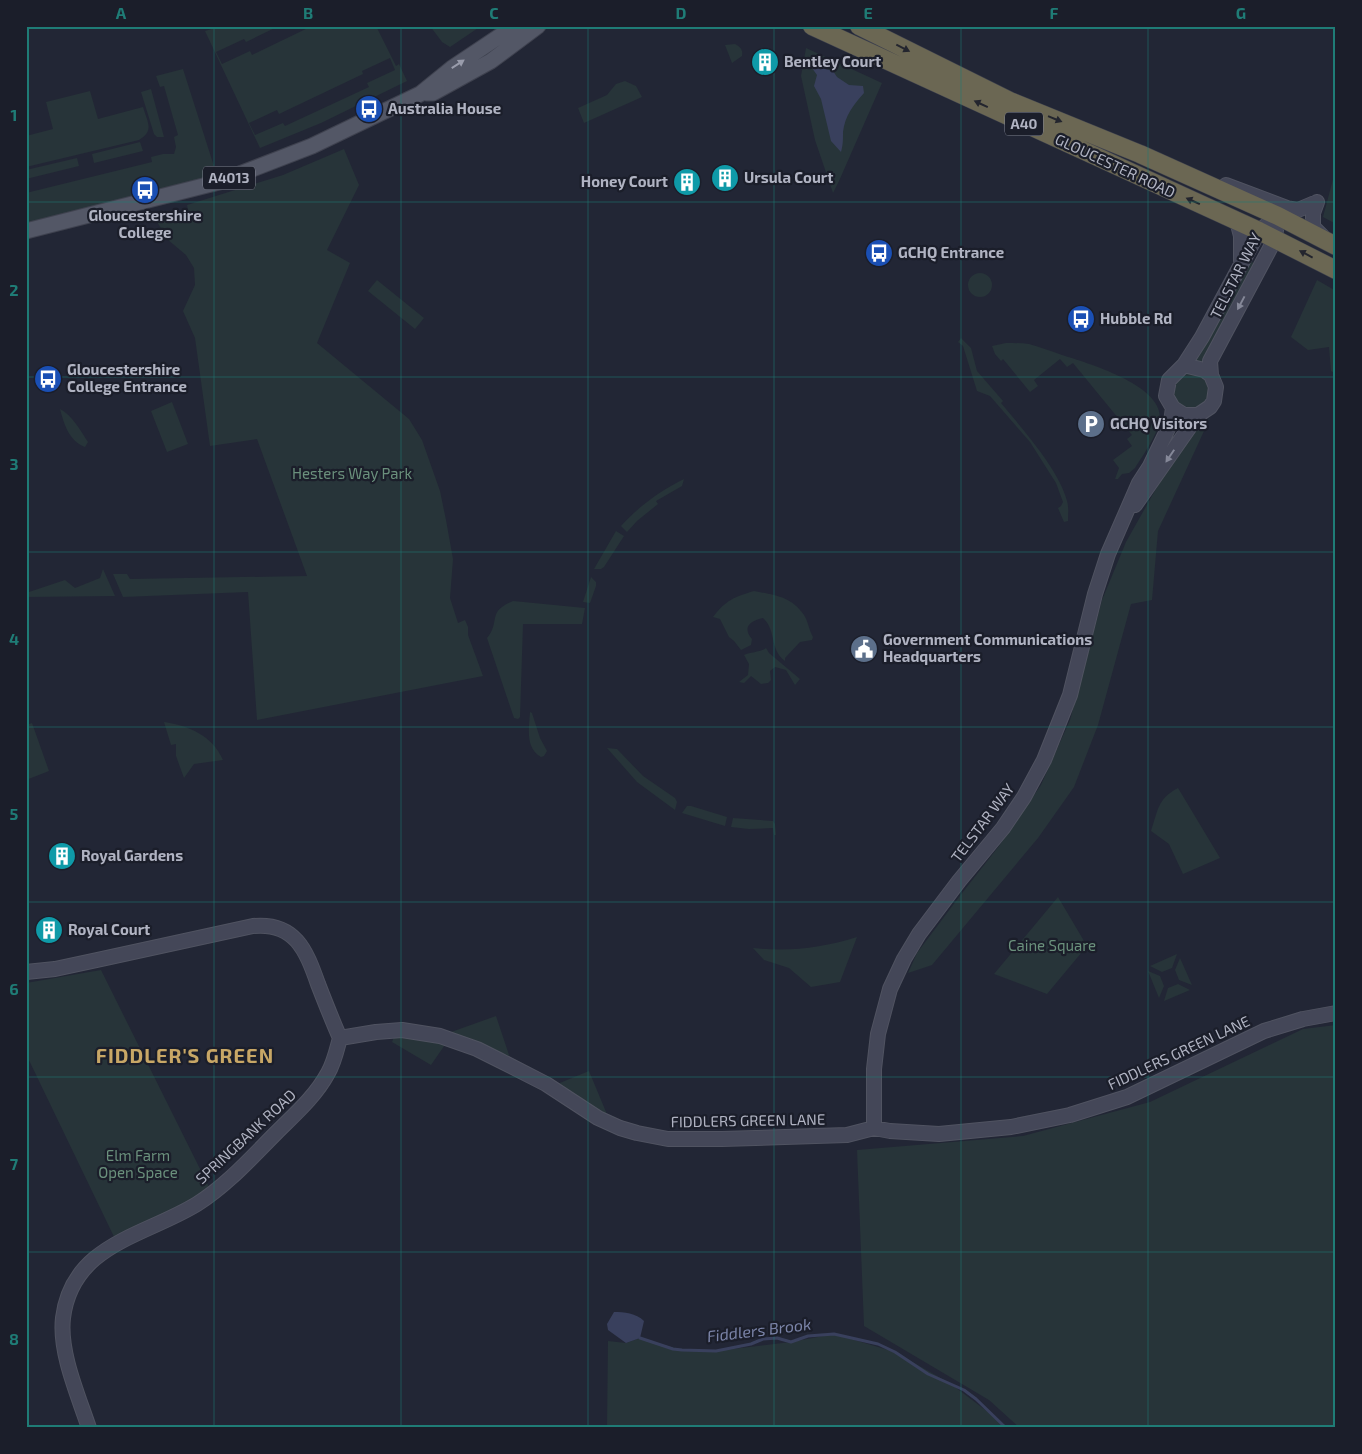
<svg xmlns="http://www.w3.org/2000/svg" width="1362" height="1454" viewBox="0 0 1362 1454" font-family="'Exo 2',sans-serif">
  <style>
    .green { fill: #273439; fill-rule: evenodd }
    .water { fill: #39405d }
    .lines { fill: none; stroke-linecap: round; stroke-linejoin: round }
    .stream { stroke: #39405d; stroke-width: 3 }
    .secondary-casing { stroke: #505361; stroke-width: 16 }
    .primary-casing { stroke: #3f424f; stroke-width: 17 }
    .highway-casing { stroke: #3d404d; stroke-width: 19 }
    .secondary { stroke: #444758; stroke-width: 14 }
    .primary { stroke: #535766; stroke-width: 15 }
    .highway { stroke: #6b6753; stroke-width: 18 }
    .oneway { fill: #23252e }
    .oneway2 { fill: #999cab }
    .oneway3 { fill: #858898 }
    .grid { fill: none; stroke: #1f7c76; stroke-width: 1; stroke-opacity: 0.55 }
    .labels { text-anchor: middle; stroke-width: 4.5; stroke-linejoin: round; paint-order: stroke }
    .shield { fill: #1b1e2a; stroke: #838694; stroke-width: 1 }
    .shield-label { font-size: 14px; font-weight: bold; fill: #b0b3c2 }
    .poi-label { font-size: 15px; font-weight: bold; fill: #b0b3c2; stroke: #1b1e2a; text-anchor: start }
    .street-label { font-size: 15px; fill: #b0b3c2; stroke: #1b1e2a }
    .park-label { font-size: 15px; fill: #6a907c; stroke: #1b1e2a }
    .water-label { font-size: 16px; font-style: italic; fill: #7b84a8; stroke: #1b1e2a }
    .district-label { font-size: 20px; font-weight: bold; letter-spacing: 1px; fill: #c8a766; stroke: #1b1e2a }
    .neatline { fill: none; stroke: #1f7c76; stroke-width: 2 }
    .grid-label { font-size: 16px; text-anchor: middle; font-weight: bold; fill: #1f7c76 }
  </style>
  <rect width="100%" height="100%" fill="#222635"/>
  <path class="green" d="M221,26H279L246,42L244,39L216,52L222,64L250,51L252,55L312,26H376L396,66L399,64L407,81L321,123L260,148L205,31ZM390,58L395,70L367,83L369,87L285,126L283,123L255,135L249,123L277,110L279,114L363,74L362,71Z
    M430,26H481L450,47L442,42Z
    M735,44C741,47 743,50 742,56L732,63L725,45Z
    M806,48L882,83L839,181L833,193L815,140L801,76Z
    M183,69L219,182L26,231V193L152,162L151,157L163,154H174L176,147L174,137L178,135L164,86L160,87L156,76Z
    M625,81L636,86L642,97L584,123L578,108L607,95L616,84Z
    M151,89L164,137H157L154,134L141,92Z
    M90,91L98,119L143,107C147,121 155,131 139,140L26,167V136L53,129L46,102Z
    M140,142L143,151L94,163L92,154Z
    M344,149L359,185L327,250L350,263L317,343L409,419L422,440L440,491L446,520L453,559L450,598L458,623L465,620L468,627V635L483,676L257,720L248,592L123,597L113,574H127L130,579L307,576L257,439L210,446L195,338L183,311L195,285L194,268L186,255L167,239L155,218L188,210L187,205L283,175Z
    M77,158L79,166L26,179V170Z
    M1336,168V224L1323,217Z
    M1248,261L1254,263L1207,350L1204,363L1195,361Z
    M968 285a12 12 0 1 1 24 0a12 12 0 1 1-24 0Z
    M377,280L424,318L415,329L368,291Z
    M1317,280L1336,291V374L1331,371L1329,347L1308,350L1291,337Z
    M961,338L971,348L977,371L1003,401L1001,403C1021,427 1060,471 1067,501C1069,508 1068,514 1068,521L1064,522L1058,508L1061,506L1063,502L1056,483L1030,442L990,396L977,391L963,346L958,342Z
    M1006,343C1014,343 1022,343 1029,344C1040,347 1051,351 1062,355C1087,363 1160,384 1160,417C1160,432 1143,455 1135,468L1129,473L1122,474L1118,479H1115L1119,468L1113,460L1132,446L1127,439L1132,435L1073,363L1067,367L1060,359L1034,380L1038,386L1030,392L1003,359L1001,361L995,354L992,346Z
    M1173 391a18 18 0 1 1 36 0a18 18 0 1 1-36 0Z
    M172,402L188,444L167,452L151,411Z
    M60,409C71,414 81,431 88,442L85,447C69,441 64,424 60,409Z
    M1210,418L1158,531L1152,600L1131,604L1098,725L1074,787L1038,838L932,965L908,973L917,953L959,897L999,846L1041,785L1070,720L1102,600L1126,542L1166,471L1189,438Z
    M684,479L682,486L656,501L658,504L637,521L627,532L621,526C639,506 660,491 684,479Z
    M616,531L624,536L604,567L601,569H594Z
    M103,569L115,596L26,597V593L65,580L75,588L100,578Z
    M591,577L596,582V586L590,603L583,602Z
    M754,591C774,595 791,596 804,615C808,621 809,630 813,637L812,640L800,642L785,658V661C769,649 777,631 763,618C750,621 742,627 752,639L751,645L741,650L734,641L729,637L720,619L713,617C726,600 734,597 754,591Z
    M513,601L585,608L582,624H523L520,717L518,719L514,718L487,638C501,622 486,612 513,601Z
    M766,648L769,653L800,679L795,685L786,670L775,667L770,671L771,680L768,683L761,684L751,676L744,683L739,682L748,675L749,664L744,655C751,652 761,652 766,648Z
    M530,712L532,713L540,738L547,751L544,756L541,757C525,748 529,728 530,712Z
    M164,722C189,726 212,735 223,760L194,764L184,778L176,756V744L171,745Z
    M32,723L49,771L26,780V725Z
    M607,748L617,749L643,776L675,798L677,802L675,810L637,782Z
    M1178,788L1220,858L1183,874L1169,844L1151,831C1158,811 1157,799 1178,788Z
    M687,806H691L727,817L725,826L682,813Z
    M733,818L773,821L775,824L776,835H774L773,828L749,829L731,827Z
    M1058,897L1087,946L1047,994L994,974Z
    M857,937L840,982L811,987L789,968L764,960L753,948C789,952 822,948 857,937Z
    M1177,954L1172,968L1162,972L1150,966Z
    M1180,958L1192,985L1179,980L1175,970Z
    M101,970L212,1193L117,1243L26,1054V983Z
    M1148,971L1160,976L1164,986L1159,998Z
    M1178,984L1190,990L1164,1001L1168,988Z
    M496,1016L513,1067L449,1039L431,1065L392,1042L396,1031L440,1036Z
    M1336,1025V1428H1020L989,1400L864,1326L857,1150L1023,1136L1150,1102L1303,1029Z
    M589,1071L611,1124L550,1087Z
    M834,1334L895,1352L951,1384L1009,1428H607L608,1341L626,1343L640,1338L682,1350L716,1351L791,1342Z"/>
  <path class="water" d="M819,67L833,71L837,77L849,85L863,86L864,93C853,105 845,116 843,132C843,140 843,145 841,152L831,141L821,99L814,86L817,75L812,68Z
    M614,1312C624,1312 636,1313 644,1321L640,1338L626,1343L608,1330L607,1324Z"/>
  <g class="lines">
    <path class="stream" d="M640,1338L673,1349L682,1350L716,1351L751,1344L763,1339L777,1338L791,1342L808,1336L834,1334L878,1344L895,1352L928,1374L964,1390L976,1399L1006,1428"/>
    <g class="secondary-casing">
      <path id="secondary" d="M1226,185L1287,208L1298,210L1317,202
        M1317,202L1313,213V227L1324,238
        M1237,221L1241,236V261
        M1184,365L1204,370L1211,375L1216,387L1214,401L1210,407L1198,415H1184L1173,408L1166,396L1169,380L1184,365L1202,337L1259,231L1278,216
        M1211,375L1210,361L1275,239L1276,230
        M1135,505L1198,415
        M26,972L55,969L97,960L253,926C295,922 306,950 318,984C325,1002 332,1020 340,1038
        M340,1038L376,1032L402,1030L440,1036L477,1049L499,1060L546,1084L598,1118L620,1128L637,1133L668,1139H722L847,1135L874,1128L890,1131L939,1134L1011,1127L1070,1115L1127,1097L1264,1031L1303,1019L1336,1013
        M874,1128V1069L878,1034L890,989L904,959L919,934L959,881L1003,828L1024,797L1044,760L1070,695L1095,594L1108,554L1139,483L1150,466L1165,435L1171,422L1173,408
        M89,1428C78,1395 59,1352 63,1318C72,1244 145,1236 197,1204C227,1185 251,1158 276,1133C294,1115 315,1097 328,1073C334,1063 337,1049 340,1038"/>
    </g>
    <g class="primary-casing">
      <path id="primary" d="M426,93H433L491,61L538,26
        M26,231L219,182L312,146L420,94L452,68L515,26"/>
    </g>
    <g class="highway-casing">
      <path id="highway" d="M812,26L1259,231L1336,270
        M859,26L1010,101L1140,154L1278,216L1336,246"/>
    </g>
    <use href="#secondary" class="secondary"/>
    <use href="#primary" class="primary"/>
    <use href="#highway" class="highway"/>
  </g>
  <defs><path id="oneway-solid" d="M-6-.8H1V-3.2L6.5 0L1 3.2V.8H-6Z" transform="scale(1.25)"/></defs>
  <g class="oneway">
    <use href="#oneway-solid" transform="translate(903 48) rotate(27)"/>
    <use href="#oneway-solid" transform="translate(981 104) rotate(-155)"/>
    <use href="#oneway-solid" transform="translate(1055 119) rotate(22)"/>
    <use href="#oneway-solid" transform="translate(1193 201) rotate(-156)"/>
    <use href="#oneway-solid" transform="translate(1306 254) rotate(-152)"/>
  </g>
  <use class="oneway2" href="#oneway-solid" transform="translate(458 64) rotate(-33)"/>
  <g class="oneway3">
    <use href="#oneway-solid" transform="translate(1241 303) rotate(118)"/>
    <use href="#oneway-solid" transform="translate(1170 456) rotate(124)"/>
  </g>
  <path class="grid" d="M214,26V1428M401,26V1428M588,26V1428M774,26V1428M961,26V1428M1148,26V1428M26,202H1336M26,377H1336M26,552H1336M26,727H1336M26,902H1336M26,1077H1336M26,1252H1336"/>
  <defs>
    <g id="building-disc" transform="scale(1.4375)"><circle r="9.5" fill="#0f9aa8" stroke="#1b1e2a"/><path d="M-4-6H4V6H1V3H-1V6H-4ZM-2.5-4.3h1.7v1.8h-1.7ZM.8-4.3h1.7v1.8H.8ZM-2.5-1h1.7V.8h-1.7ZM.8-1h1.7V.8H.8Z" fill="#fff"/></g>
    <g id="bus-disc" transform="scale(1.4375)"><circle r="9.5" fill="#1a4fb4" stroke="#1b1e2a"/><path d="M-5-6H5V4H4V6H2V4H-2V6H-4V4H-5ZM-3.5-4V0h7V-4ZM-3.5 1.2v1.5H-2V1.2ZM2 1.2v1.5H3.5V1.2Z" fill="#fff"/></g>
    <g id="parking-disc" transform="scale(1.4375)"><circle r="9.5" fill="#5c6f8a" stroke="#1b1e2a"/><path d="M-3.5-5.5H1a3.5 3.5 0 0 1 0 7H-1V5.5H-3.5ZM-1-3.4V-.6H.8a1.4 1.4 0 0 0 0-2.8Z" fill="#fff"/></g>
    <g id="civic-disc" transform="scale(1.4375)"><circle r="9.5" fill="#5c6f8a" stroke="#1b1e2a"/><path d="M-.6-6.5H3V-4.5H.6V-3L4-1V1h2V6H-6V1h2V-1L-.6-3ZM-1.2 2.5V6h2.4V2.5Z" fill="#fff"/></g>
  </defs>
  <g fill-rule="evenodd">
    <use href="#building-disc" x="765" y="62"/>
    <use href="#bus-disc" x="369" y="109"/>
    <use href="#building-disc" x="725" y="178"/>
    <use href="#building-disc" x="687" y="182"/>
    <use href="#bus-disc" x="145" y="190"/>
    <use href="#bus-disc" x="879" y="253"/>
    <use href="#bus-disc" x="1081" y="319"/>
    <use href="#bus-disc" x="48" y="379"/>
    <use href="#parking-disc" x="1091" y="424"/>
    <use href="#civic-disc" x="864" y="649"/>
    <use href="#building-disc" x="62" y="856"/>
    <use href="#building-disc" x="49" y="930"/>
  </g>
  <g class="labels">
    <g class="shield">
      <rect x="1005" y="112.5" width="38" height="23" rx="4"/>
      <rect x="203" y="166.5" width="52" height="23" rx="4"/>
    </g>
    <g class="shield-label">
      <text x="1024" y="129">A40</text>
      <text x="229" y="183">A4013</text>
    </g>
    <g class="poi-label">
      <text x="784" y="67">Bentley Court</text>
      <text x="388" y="114">Australia House</text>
      <text x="744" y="183">Ursula Court</text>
      <text x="668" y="187" text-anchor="end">Honey Court</text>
      <text x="145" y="221" text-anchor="middle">Gloucestershire<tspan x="145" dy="17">College</tspan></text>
      <text x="898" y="258">GCHQ Entrance</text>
      <text x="1100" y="324">Hubble Rd</text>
      <text x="67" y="375">Gloucestershire<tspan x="67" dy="17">College Entrance</tspan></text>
      <text x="1110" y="429">GCHQ Visitors</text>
      <text x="883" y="645">Government Communications<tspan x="883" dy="17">Headquarters</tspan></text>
      <text x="81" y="861">Royal Gardens</text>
      <text x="68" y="935">Royal Court</text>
    </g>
    <g class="street-label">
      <text transform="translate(1115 166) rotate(25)" y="5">GLOUCESTER ROAD</text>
      <text transform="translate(1236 276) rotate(-63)" y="5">TELSTAR WAY</text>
      <text transform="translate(983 823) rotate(-53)" y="5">TELSTAR WAY</text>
      <text transform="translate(1179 1053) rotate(-25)" y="5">FIDDLERS GREEN LANE</text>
      <text transform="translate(748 1121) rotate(-1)" y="5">FIDDLERS GREEN LANE</text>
      <text transform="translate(246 1137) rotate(-43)" y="5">SPRINGBANK ROAD</text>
    </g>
    <g class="park-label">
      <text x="352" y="479">Hesters Way Park</text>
      <text x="1052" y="951">Caine Square</text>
      <text x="138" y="1161">Elm Farm<tspan x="138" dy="17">Open Space</tspan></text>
    </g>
    <g class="water-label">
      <text transform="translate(759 1330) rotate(-7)" y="6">Fiddlers Brook</text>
    </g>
    <g class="district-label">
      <text x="185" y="1063">FIDDLER'S GREEN</text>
    </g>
  </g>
  <rect width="1362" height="1454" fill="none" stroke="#1b1e2a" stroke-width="55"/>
  <rect x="28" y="28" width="1306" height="1398" class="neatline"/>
  <g class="grid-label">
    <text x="121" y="19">A</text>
    <text x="308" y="19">B</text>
    <text x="494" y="19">C</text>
    <text x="681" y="19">D</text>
    <text x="868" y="19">E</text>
    <text x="1054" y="19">F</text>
    <text x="1241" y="19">G</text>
    <text x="14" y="121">1</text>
    <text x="14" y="296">2</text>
    <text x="14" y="470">3</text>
    <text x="14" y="645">4</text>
    <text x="14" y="820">5</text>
    <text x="14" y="995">6</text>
    <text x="14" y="1170">7</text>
    <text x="14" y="1345">8</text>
  </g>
</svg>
